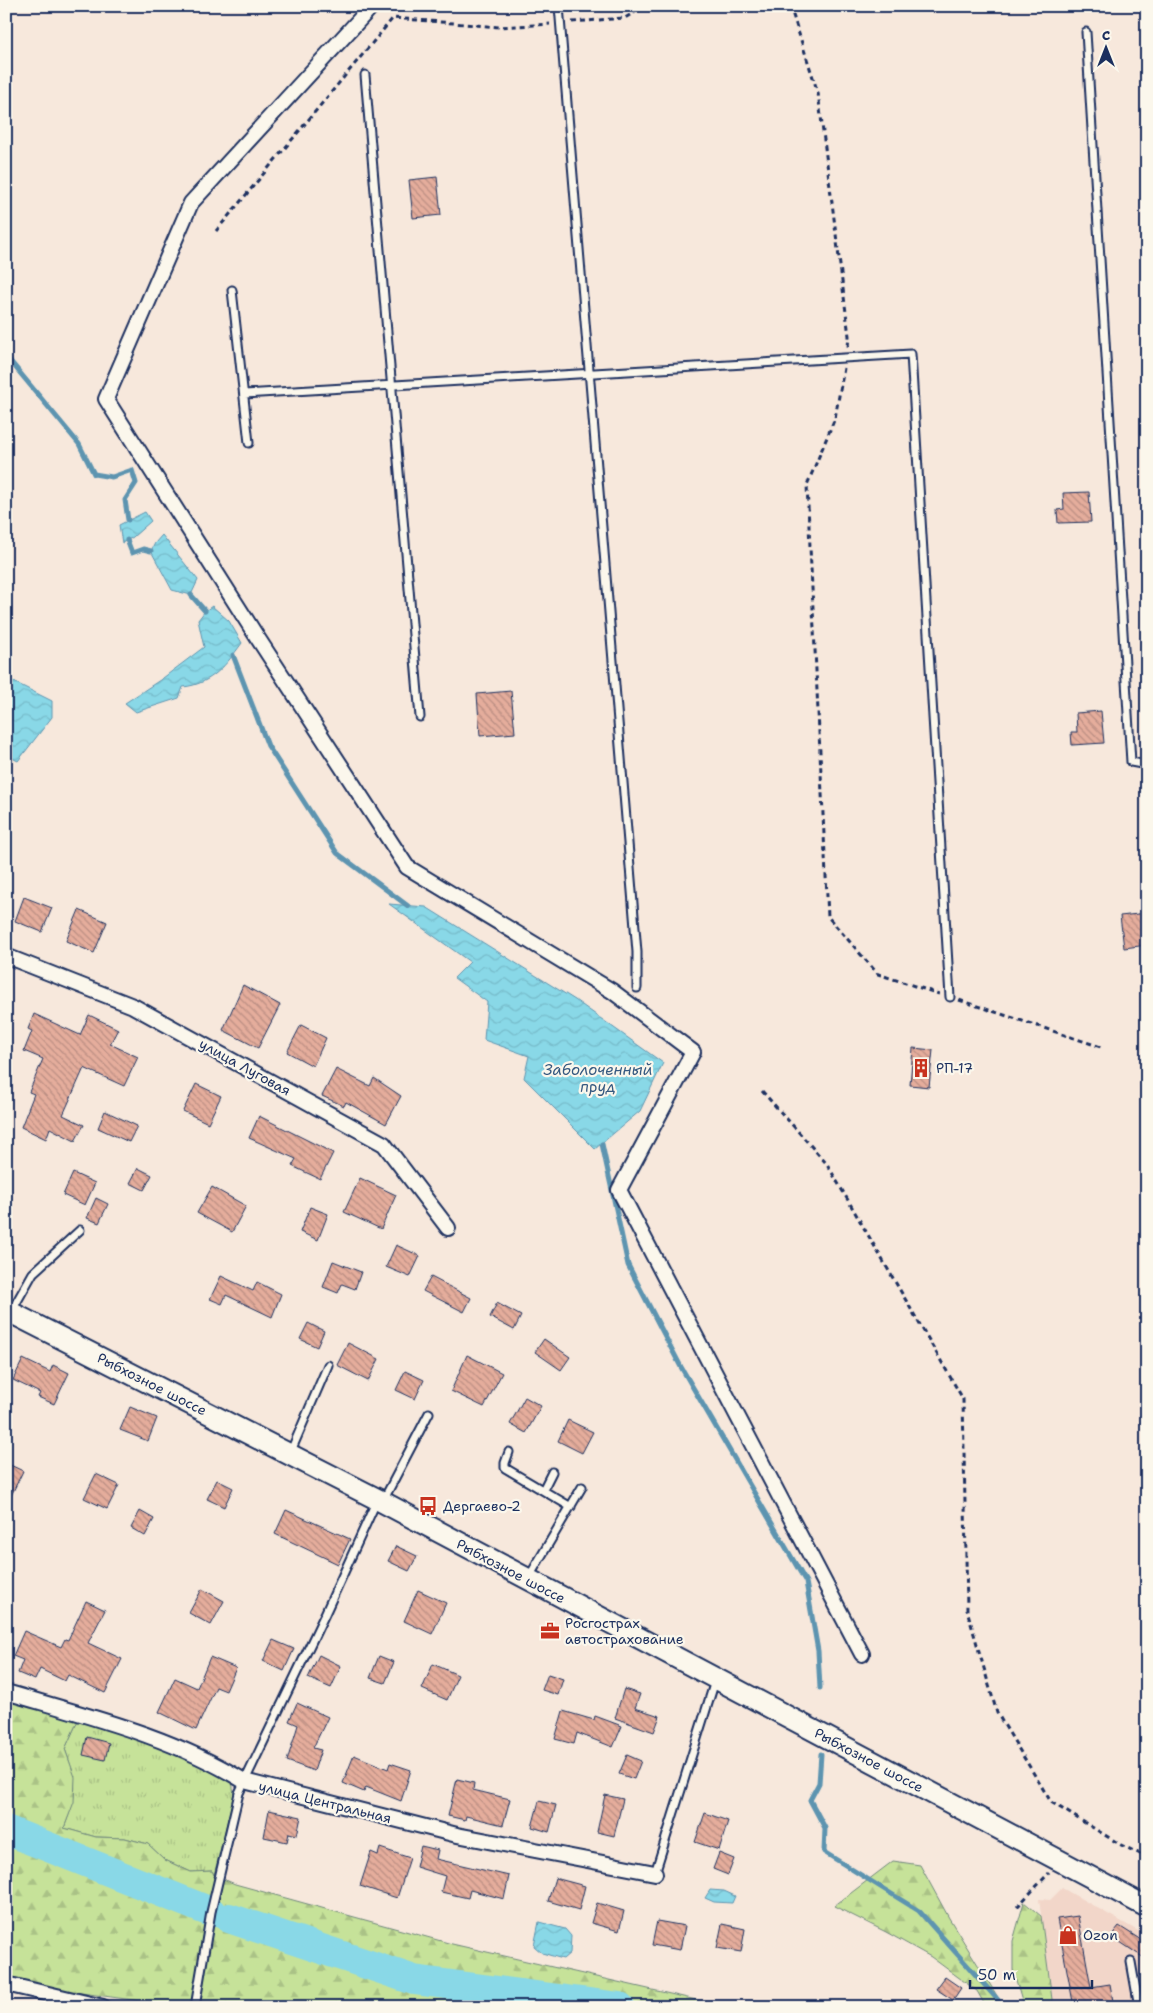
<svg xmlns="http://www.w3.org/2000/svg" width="1153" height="2013" viewBox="0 0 1153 2013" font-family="'Shantell Sans',sans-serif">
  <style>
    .built { fill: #f2d6c9 }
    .grass { fill: url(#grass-tufts); stroke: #70887c }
    .forest { fill: url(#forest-firs); stroke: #70887c }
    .water { fill: url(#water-waves); stroke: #5d94b0 }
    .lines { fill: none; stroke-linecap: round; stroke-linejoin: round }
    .stream { stroke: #5d94b0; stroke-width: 5 }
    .river { stroke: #89d8e7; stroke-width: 30 }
    .building { fill: url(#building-back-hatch); stroke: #1b2f5e }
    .service-casing { stroke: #1b2f5e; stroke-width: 11 }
    .minor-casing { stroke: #1b2f5e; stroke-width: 18 }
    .secondary-casing { stroke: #1b2f5e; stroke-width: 24 }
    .path { stroke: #1b2f5e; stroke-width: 3; stroke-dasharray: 5 4; stroke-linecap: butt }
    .service { stroke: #fbf7ec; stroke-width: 7 }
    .minor { stroke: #fbf7ec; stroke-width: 14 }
    .secondary { stroke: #fbf7ec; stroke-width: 20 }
    .labels { text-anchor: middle; stroke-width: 4.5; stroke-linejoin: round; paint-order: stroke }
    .street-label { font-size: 14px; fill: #1b2f5e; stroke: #fbf7ec }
    .poi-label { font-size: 14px; fill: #1b2f5e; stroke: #fbf7ec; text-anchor: start }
    .water-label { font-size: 15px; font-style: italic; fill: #365980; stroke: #fbf7ec }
  </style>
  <defs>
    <pattern id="grass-tufts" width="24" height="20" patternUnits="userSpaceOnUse" patternTransform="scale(1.25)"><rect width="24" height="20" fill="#c6e299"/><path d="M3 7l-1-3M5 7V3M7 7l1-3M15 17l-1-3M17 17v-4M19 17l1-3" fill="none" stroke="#aac286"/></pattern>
    <pattern id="forest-firs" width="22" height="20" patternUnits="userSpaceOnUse" patternTransform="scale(1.25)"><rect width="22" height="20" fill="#c6e299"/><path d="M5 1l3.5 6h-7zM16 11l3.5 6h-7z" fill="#aac286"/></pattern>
    <pattern id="water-waves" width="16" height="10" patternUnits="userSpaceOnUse" patternTransform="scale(1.25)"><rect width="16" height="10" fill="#89d8e7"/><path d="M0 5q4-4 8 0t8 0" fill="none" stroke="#76bac9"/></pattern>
    <pattern id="building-back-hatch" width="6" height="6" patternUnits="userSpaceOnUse" patternTransform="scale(1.25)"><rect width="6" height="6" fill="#e5ad9c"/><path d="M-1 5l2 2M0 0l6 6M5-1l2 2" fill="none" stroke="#b98d82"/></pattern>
  </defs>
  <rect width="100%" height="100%" fill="#f7e8dc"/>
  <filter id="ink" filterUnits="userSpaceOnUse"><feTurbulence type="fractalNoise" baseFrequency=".02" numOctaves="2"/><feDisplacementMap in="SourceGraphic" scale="10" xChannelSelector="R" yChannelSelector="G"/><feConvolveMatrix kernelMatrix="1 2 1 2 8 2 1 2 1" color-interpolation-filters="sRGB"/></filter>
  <g filter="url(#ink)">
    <path class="built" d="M1062,1888L1147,1936V2007H1053L1039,1899L1050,1900Z"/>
    <path class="grass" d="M79,1718L210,1767L232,1780L234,1795L214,1875L212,1871L191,1872L165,1860L148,1844L125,1838L96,1837L64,1828C78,1792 78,1785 65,1749Z"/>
    <path class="forest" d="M6,1696L79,1718L65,1749L75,1777L74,1802L64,1828L96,1837L125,1838L148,1844L165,1860L191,1872L212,1871L214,1875L235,1884L452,1944L705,2002L799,2007H185L37,1987L6,1979Z
      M893,1861L920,1865L949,1918L1004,2007H986L977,1991L931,1957L886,1932L834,1906Z
      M1024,1902L1041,1916L1053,2007H1024L1013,1970V1941Z"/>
    <path class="water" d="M145,512L151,521L133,537L122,543L119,525Z
      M162,535L198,580L191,595L172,590L151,551L155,543Z
      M212,606L229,621L242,643C226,665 212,684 183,687L179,698L136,712L125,703L163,678L204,647L198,620L205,611Z
      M12,681L52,701V717L18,761L6,755V696Z
      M389,904L426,907L575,1000L663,1063L640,1111L595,1149L524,1078L529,1056L484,1040L487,1002L454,978L470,962Z
      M710,1890L724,1891L735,1896L732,1903L714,1902L705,1898Z
      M539,1922L565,1929L571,1936L570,1953L563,1959L542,1953L534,1946Z"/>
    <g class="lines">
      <path class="stream" d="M6,356L79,444L94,474L112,477L132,470L136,483L125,500L128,520
        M127,540L132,553L143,549L151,551
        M191,595L205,611
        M233,655L268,746L337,853L408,906
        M602,1144L628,1265L681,1367L806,1582L818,1651L820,1688
        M821,1754L819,1783L810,1800L825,1828L824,1852L919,1911L998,2000L1000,2007"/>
      <path class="river" d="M6,1830L211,1912
        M229,1918L414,1980L620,2007"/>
    </g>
    <path class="building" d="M437,177L441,215L413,218L409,180Z
      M1089,492L1091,522L1058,523L1057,510L1064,509L1063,493Z
      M511,691L515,733L480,736L477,694Z
      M1101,711L1104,743L1072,745L1071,732H1077L1076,713Z
      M24,897L52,908L42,932L15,921Z
      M79,910L107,922L94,953L66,941Z
      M1147,913V945L1124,948L1120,916Z
      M243,985L280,1005L258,1048L223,1030Z
      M34,1014L80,1035L89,1015L118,1029L110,1044L138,1057L124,1086L84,1068L63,1115L84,1125L75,1141L50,1128L46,1139L21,1127L34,1094L29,1092L43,1059L24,1051L32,1031L28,1029Z
      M301,1025L326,1038L313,1066L287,1052Z
      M913,1048L933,1050L929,1087L910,1085Z
      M336,1069L370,1086L374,1078L401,1096L386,1124L346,1102L344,1106L322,1096Z
      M196,1084L221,1096L208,1123L183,1111Z
      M105,1111L137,1126L129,1142L98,1128Z
      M259,1116L333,1153L320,1179L292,1166L296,1159L249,1138Z
      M138,1168L152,1175L144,1190L130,1183Z
      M73,1173L95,1183L85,1205L63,1195Z
      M360,1178L396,1195L381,1229L344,1212Z
      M212,1187L246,1206L232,1232L197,1213Z
      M96,1198L108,1204L99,1223L87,1218Z
      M310,1207L328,1214L318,1240L300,1232Z
      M396,1245L420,1256L410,1277L386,1267Z
      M333,1261L361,1272L355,1289L342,1284L338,1293L323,1287Z
      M221,1276L253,1291L257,1282L281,1294L272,1317L226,1295L222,1304L210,1299Z
      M431,1277L471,1298L464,1312L423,1291Z
      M497,1303L521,1316L514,1330L490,1317Z
      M308,1323L324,1331L317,1347L300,1339Z
      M544,1339L570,1357L561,1370L535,1352Z
      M348,1343L379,1359L368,1381L337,1365Z
      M467,1355L502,1373L484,1407L451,1391Z
      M23,1359L50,1372L53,1365L69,1373L54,1404L38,1397L40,1393L13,1380Z
      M405,1371L424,1380L415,1399L396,1390Z
      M525,1397L541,1406L526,1433L510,1424Z
      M130,1407L157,1418L148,1441L120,1430Z
      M568,1420L593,1432L582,1453L558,1441Z
      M6,1463L23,1471L6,1506Z
      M96,1474L119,1485L107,1509L84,1498Z
      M217,1480L233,1488L224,1507L207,1499Z
      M286,1510L350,1539L338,1564L275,1534Z
      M140,1511L154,1519L145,1536L131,1528Z
      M396,1546L417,1556L409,1571L388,1561Z
      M202,1589L224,1601L211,1625L189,1613Z
      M418,1590L446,1603L432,1634L404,1621Z
      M86,1601L105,1610L88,1643L122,1659L105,1693L68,1675L65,1681L40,1669L35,1680L18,1673L23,1660L13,1656L24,1631L61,1647L65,1639L68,1640Z
      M273,1640L294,1649L284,1671L263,1661Z
      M319,1655L341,1666L331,1688L308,1678Z
      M379,1656L394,1662L385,1683L370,1678Z
      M210,1657L236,1668L226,1691L216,1687L196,1730L159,1712L175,1678L197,1688Z
      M433,1664L458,1675L447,1700L422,1689Z
      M548,1674L563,1679L558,1695L542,1690Z
      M624,1689L640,1694L635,1708L660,1716L654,1732L615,1718Z
      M297,1703L328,1717L313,1748L321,1750L314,1771L287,1761L298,1725L289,1721Z
      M563,1711L594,1720L595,1716L622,1726L613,1747L577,1733L574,1744L555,1739Z
      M87,1737L109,1743L105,1760L83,1755Z
      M354,1755L388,1769L390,1763L411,1770L401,1801L366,1787L364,1792L343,1783Z
      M627,1755L641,1761L634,1779L619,1774Z
      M457,1779L474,1783L473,1790L510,1799L503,1825L466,1816L465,1820L448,1816Z
      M605,1795L623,1799L614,1836L597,1832Z
      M539,1801L556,1805L549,1832L532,1827Z
      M269,1810L301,1817L297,1835L289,1833L287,1842L264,1837Z
      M705,1813L728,1821L719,1850L695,1842Z
      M421,1846L438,1850L436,1859L509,1876L504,1899L470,1890L468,1898L441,1892L445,1876L416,1867Z
      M380,1848L410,1858L397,1898L360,1886L371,1852L378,1855Z
      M719,1853L734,1859L728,1875L713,1869Z
      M555,1878L585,1886L579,1910L548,1901Z
      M597,1903L624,1911L619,1931L591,1923Z
      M1078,1916L1091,1987L1110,1984L1114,2007H1074L1057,1919Z
      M657,1921L685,1926L680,1950L652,1945Z
      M722,1924L745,1929L741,1952L717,1948Z
      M1119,1926L1138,1938L1147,1946V1960L1111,1936Z
      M945,1977L961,1988L953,2000L936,1989Z"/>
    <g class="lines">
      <g class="service-casing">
        <path id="service" d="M559,6L637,952V988
          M1086,32L1131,762L1147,765
          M365,75L420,717
          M232,290L249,443
          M244,394L911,354L950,997
          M11,1312L33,1273L80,1230
          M291,1451L328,1365
          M509,1452L505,1463V1468L571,1507
          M543,1490L552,1472
          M384,1499L429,1413
          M529,1577L582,1487
          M655,1873L715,1681
          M1131,1962L1139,2007
          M195,2007L211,1912L239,1793L325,1614L377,1500"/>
      </g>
      <g class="minor-casing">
        <path id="minor" d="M372,6L191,203L106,399L257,637L407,867L612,991L693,1052L619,1190L862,1654
          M6,956L133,1006L384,1144L448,1228
          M6,1692C87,1716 171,1736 244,1781L457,1835L655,1873
          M6,1984L103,2007"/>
      </g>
      <g class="secondary-casing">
        <path id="secondary" d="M6,1310L377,1499L1147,1907"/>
      </g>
      <path class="path" d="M790,6L818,93L849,336L848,347
        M572,22L625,18L645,6
        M216,231L393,18L500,27L550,24
        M844,368L835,418L807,485L828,917L878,974L939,994
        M959,1000L1104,1048
        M762,1091L827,1164L963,1399L967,1610L997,1713L1051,1802L1121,1845L1147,1857
        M1017,1907L1049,1873"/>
      <use href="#service" class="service"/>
      <use href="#minor" class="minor"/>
      <use href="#secondary" class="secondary"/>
    </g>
  </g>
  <defs>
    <g id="building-bare" transform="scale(1.5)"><path d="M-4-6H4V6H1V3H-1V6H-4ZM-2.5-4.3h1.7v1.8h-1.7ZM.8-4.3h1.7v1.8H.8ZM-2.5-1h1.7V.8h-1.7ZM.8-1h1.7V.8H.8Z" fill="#c8321e" stroke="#fbf7ec" stroke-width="2.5" paint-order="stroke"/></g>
    <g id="bus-bare" transform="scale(1.5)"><path d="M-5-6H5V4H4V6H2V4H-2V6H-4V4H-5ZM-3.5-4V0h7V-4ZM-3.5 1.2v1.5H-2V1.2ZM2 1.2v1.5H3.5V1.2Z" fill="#c8321e" stroke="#fbf7ec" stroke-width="2.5" paint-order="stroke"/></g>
    <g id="office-bare" transform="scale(1.5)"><path d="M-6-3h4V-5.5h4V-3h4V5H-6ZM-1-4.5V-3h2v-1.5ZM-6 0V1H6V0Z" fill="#c8321e" stroke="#fbf7ec" stroke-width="2.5" paint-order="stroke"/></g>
    <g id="shop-bare" transform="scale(1.5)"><path d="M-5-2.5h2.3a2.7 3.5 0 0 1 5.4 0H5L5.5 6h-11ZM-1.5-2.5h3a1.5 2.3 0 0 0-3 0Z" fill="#c8321e" stroke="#fbf7ec" stroke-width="2.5" paint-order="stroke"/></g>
  </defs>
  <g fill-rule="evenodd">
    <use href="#building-bare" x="921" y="1068"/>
    <use href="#bus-bare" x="428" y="1506"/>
    <use href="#office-bare" x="550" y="1631"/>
    <use href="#shop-bare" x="1068" y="1935"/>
  </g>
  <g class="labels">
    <g class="street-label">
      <text transform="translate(245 1067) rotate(29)" y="5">улица Луговая</text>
      <text transform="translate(152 1384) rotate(27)" y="5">Рыбхозное шоссе</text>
      <text transform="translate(511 1571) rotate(28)" y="5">Рыбхозное шоссе</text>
      <text transform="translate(869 1760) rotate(28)" y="5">Рыбхозное шоссе</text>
      <text transform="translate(325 1802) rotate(14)" y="5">улица Центральная</text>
    </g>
    <g class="poi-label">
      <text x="936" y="1073">РП-17</text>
      <text x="443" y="1511">Дергаево-2</text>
      <text x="565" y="1628">Росгострах<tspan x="565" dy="16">автострахование</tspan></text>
      <text x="1083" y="1940">Ozon</text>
    </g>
    <g class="water-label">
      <text x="598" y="1075">Заболоченный<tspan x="598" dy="17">пруд</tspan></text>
    </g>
  </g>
  <rect width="1153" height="2013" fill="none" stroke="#fbf7ec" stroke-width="25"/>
  <rect x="12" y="12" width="1128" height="1988" fill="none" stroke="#1b2f5e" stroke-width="2" filter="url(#ink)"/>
  <g transform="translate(1106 48)" stroke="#fbf7ec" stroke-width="4" paint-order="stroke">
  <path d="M0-4L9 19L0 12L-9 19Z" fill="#1b2f5e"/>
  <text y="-8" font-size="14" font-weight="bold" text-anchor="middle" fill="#1b2f5e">С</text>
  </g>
  <path d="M970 1980v8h122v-8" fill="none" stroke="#1b2f5e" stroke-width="2.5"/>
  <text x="978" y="1980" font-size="15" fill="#1b2f5e" stroke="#fbf7ec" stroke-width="4" paint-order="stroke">50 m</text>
</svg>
